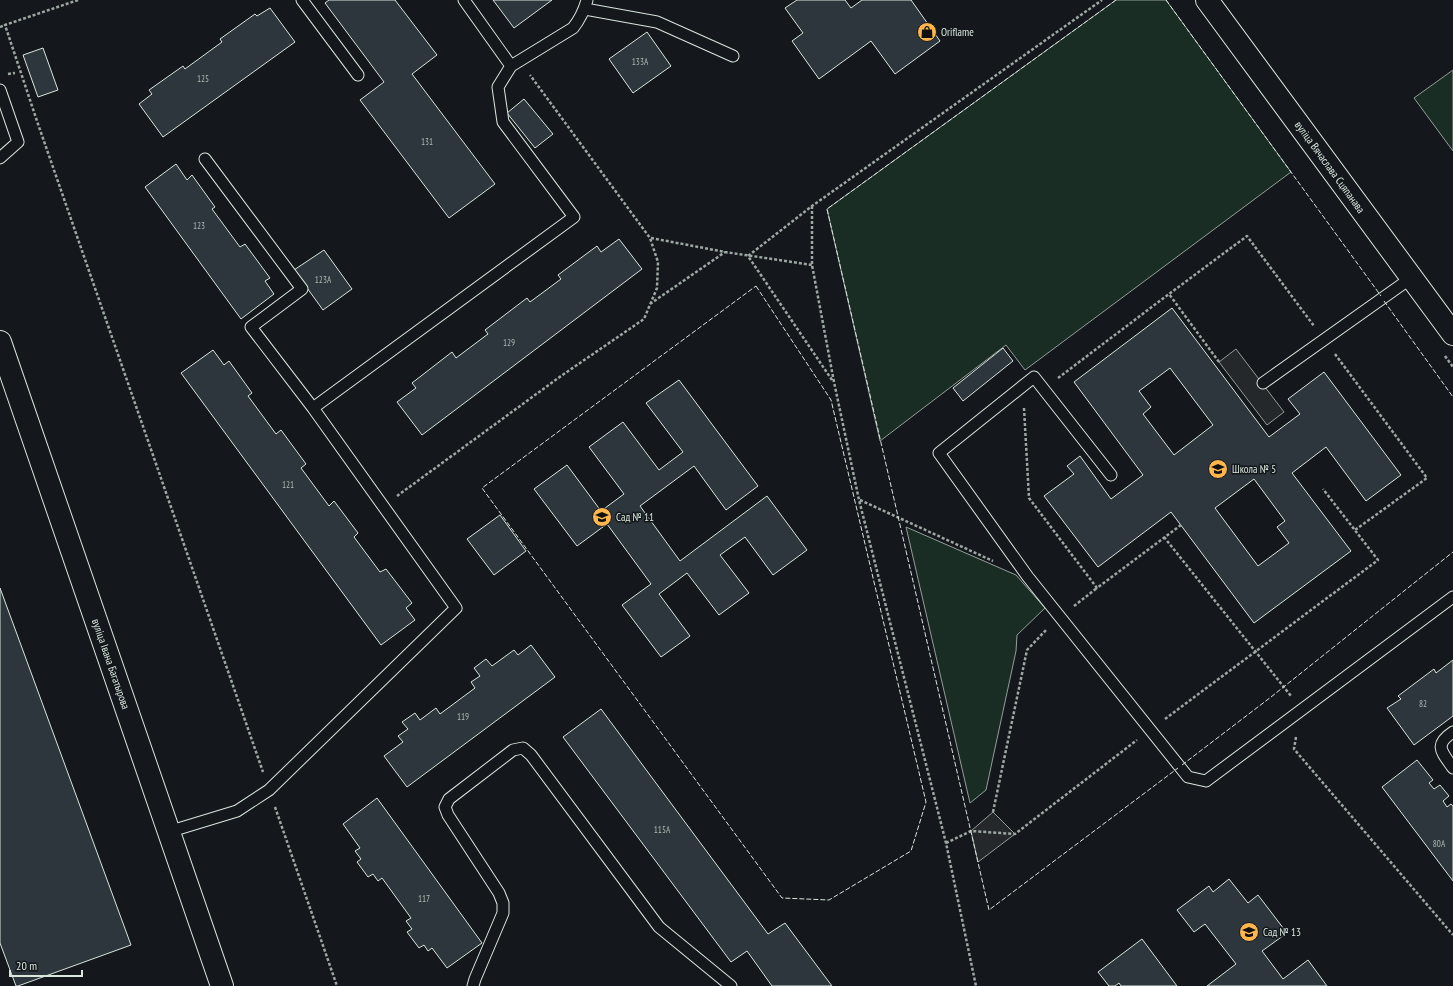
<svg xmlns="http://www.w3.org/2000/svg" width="1453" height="986" viewBox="0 0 1453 986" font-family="'PT Sans Narrow',sans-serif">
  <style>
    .green { fill: #1a2d24; stroke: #939e99 }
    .parking { fill: #24282b; stroke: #939e99 }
    .building { fill: #2c363c; stroke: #d8e6dc; fill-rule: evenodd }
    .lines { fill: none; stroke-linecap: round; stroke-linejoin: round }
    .service-casing { stroke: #d8e6dc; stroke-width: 13 }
    .secondary-casing { stroke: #d8e6dc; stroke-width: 24 }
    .primary-casing { stroke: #d8e6dc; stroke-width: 24 }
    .path { stroke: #9da8a2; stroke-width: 2.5; stroke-dasharray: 3 2; stroke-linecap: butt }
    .service { stroke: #14181c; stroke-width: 11 }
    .secondary { stroke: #14181c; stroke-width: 22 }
    .primary { stroke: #14181c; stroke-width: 22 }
    .fence { stroke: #d8e6dc; stroke-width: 1; stroke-dasharray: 5 2; stroke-linecap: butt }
    .labels { text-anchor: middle; stroke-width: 3; stroke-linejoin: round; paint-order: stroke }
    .number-label { font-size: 9px; fill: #adbab4 }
    .poi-label { font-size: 11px; fill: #d8e6dc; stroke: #14181c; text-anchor: start }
    .street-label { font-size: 11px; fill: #d8e6dc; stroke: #14181c }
  </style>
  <rect width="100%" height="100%" fill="#14181c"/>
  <path class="green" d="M1116,0H1166L1291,172L1025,370L1006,345L880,441L827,209Z
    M1453,70V151L1414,98Z
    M906,527L1016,575L1045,608L1017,635L1016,651L986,790L970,803Z"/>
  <path class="parking" d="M1236,349L1284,412L1267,425L1219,362Z
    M993,812L1015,834L978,862L971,831Z"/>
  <path class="building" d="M329,0H395L437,55L412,74L495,184L449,218L360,100L384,82L325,3Z
    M493,0H552L514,28Z
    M797,0H845L851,8L862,0H911L940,41L895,74L871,41L819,79L792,41L803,33L785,8Z
    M270,8L295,42L163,137L139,104L152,94L149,90L183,66L185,69L222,42L220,39L255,14L257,16Z
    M647,32L671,66L633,93L609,59Z
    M43,48L58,90L38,97L23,55Z
    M524,99L553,134L535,148L507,113Z
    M176,164L187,180L192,175L215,207L212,209L240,247L245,244L270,278L265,281L274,294L241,319L145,187Z
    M619,239L642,269L422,435L397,402L416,388L412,383L452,352L456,358L488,334L485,330L527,298L530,302L561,279L558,275L597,246L601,252Z
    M324,250L352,289L323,310L294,270Z
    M1172,308L1269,437L1300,414L1288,399L1324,372L1401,475L1366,501L1326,447L1292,473L1351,551L1254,623L1171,512L1098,567L1044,496L1074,474L1067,466L1080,456L1111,499L1143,475L1074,382ZM1170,368L1213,425L1174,455L1143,414L1151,407L1139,391ZM1254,479L1285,521L1277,527L1289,543L1258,566L1215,508Z
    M1003,348L1013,361L963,401L953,388Z
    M213,350L224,365L229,361L252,393L248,396L276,434L281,430L306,464L301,468L329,506L334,501L358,533L354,537L380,572L386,569L412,603L406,608L415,620L381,645L181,373Z
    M679,380L758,486L726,510L694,466L640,506L680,561L767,496L807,550L773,575L745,537L720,555L749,593L719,615L687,573L659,594L690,636L661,657L622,605L651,584L607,524L577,546L534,489L567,465L601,511L624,494L589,447L623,422L659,470L683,452L646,403Z
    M500,515L526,551L494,575L467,539Z
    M0,588L131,945L18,986H16L0,943Z
    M531,645L555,677L407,787L384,756L403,742L398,736L408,729L402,722L415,713L420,720L436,708L440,714L475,688L471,682L480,676L474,668L486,659L492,666L514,650L518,655Z
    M1453,660V716L1414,745L1387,708L1401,699L1398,696L1434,669L1436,673Z
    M601,709L768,934L785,923L832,986H772L747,951L731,962L563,737Z
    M1417,760L1433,780L1429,783L1434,789L1440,785L1449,796L1443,801L1447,807L1451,804L1453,806V881L1382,787Z
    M377,798L482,943L447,968L432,948L428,951L424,945L419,948L407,932L412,929L406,921L411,918L382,878L378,881L373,874L368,877L357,862L361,859L355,851L360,848L343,824Z
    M1229,879L1248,903L1258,895L1287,933L1262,951L1283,979L1308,960L1327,986H1207L1236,964L1205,924L1194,932L1177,910L1209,886L1213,892Z
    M1142,939L1177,986H1121L1119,983L1115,986H1109L1098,972Z"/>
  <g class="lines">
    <g class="service-casing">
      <path id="service" d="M302,0L358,75
        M464,0L511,66
        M585,9L657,22L733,56
        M0,90L18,142L0,158
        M1263,383L1411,278
        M313,408L574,217L503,122L498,87L511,66L573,28C580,19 584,11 587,0
        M1111,475L1034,377L939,453L1028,577L1188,777L1206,781L1453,597
        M1453,732C1433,745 1442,752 1453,768
        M168,832L237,811L269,790L456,608L313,408L251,327L302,289L205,159
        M473,986L475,979L503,913V903L499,893L448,815L445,807L449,799L513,750L523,748L531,755L659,927L731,986"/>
    </g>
    <g class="secondary-casing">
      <path id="secondary" d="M1207,0L1453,334"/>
    </g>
    <g class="primary-casing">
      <path id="primary" d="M0,342L222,986"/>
    </g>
    <path class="path" d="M78,0L5,25L38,124L263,772
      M0,27L5,25
      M8,74L15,73
      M812,206V265L834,382L859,500L946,843L976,986
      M651,238L725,252L812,265
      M650,304L725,252
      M1335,354L1427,478L1355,530
      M1445,356L1453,367
      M1219,362L1169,294L1247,236L1314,326
      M1058,378L1169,294
      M832,380L748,256L812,206L1102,0
      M1024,408L1029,498L1097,588L1181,525
      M397,496L561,376L644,319L657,288L658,262L650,238L530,75
      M860,500L993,561
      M1164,537L1291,696
      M1074,606L1097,588
      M1165,719L1378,560L1323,489
      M1296,737L1294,749L1453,935
      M275,807L337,986
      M993,812L1027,650L1047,629
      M946,843L971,831L1015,834L1137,740"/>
    <use href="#service" class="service"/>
    <use href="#secondary" class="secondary"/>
    <use href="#primary" class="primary"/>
    <path class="fence" d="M1116,0L827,209L989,910L1178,768
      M1166,0L1381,296
      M756,286L831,400L926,802L911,851L829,900L782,898L482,488Z
      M1384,301L1453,397
      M1182,765L1271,697L1453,552"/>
  </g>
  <defs>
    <g id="shop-disc" transform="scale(1)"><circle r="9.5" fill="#ffb74d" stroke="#14181c"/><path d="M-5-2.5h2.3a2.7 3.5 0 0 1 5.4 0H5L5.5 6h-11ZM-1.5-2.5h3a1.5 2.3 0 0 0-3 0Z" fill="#111"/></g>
    <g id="school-disc" transform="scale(1)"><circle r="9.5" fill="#ffb74d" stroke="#14181c"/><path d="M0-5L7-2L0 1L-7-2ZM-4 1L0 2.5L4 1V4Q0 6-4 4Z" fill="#111"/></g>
  </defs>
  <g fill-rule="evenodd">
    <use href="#shop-disc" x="927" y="32"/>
    <use href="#school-disc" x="1218" y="469"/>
    <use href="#school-disc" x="602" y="517"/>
    <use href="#school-disc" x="1249" y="932"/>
  </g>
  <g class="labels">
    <g class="number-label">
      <text x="640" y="65">133А</text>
      <text x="203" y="82">125</text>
      <text x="427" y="145">131</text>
      <text x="199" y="229">123</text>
      <text x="323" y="283">123А</text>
      <text x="509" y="346">129</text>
      <text x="288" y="488">121</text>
      <text x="1423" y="707">82</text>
      <text x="463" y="720">119</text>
      <text x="662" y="833">115А</text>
      <text x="1439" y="847">80А</text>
      <text x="424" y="902">117</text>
    </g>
    <g class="poi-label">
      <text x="941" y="36">Oriflame</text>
      <text x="1232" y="473">Школа № 5</text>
      <text x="616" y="521">Сад № 11</text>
      <text x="1263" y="936">Сад № 13</text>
    </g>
    <g class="street-label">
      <text transform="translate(1330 167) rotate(54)" y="4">вуліца Вячаслава Сцяпанава</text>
      <text transform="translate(111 664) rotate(71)" y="4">вуліца Івана Багатырова</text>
    </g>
  </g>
  <path d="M10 970v6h72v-6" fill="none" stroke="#d8e6dc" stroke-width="2"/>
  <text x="16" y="970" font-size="12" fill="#d8e6dc" stroke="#14181c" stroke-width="3" paint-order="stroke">20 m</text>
</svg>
